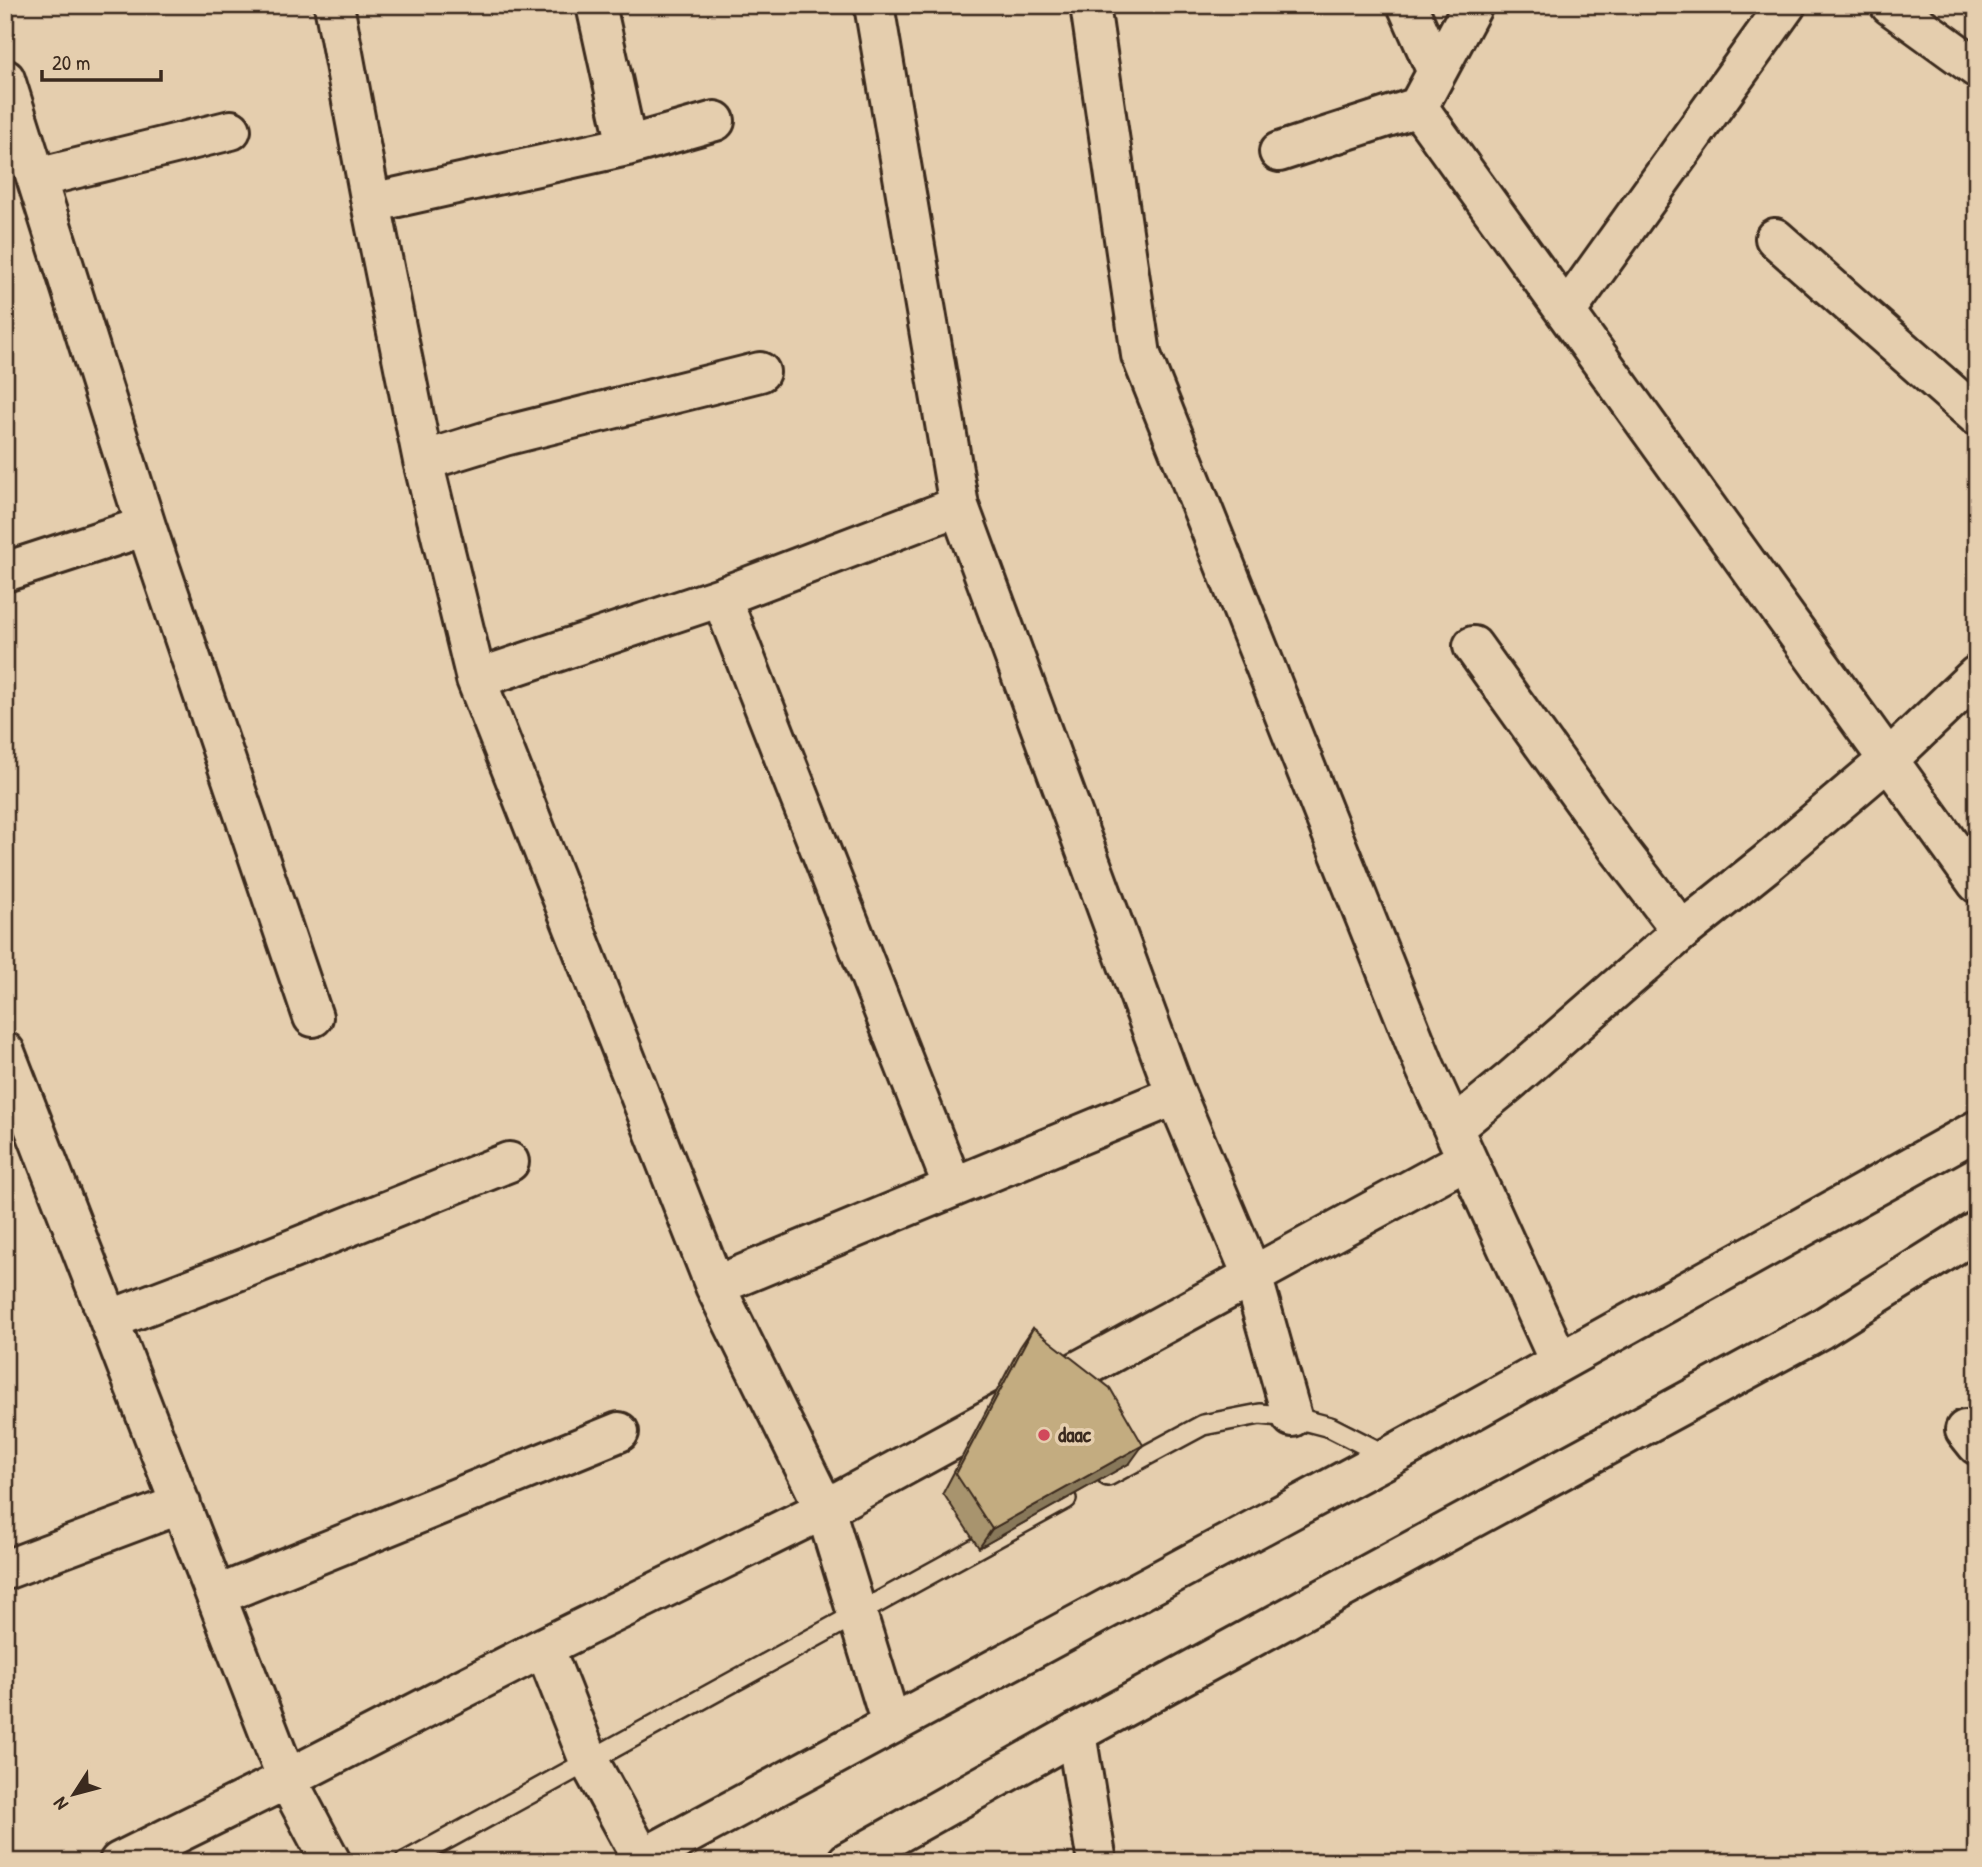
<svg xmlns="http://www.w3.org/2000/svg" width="1982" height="1867" viewBox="0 0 1982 1867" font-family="'Patrick Hand',sans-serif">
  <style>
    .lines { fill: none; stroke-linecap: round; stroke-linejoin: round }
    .service-casing { stroke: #3b2a1e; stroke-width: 24 }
    .minor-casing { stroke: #3b2a1e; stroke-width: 44 }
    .tertiary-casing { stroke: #3b2a1e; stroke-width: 44 }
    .service { stroke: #e5ceae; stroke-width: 19 }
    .minor { stroke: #e5ceae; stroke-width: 38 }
    .tertiary { stroke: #e5ceae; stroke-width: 38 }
    .wall { fill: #a8946e; stroke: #3b2a1e; stroke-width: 2 }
    .shaded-wall { fill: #88785a; stroke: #3b2a1e; stroke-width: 2 }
    .building { fill: #c3ac80; stroke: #3b2a1e; stroke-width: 2 }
    .poi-dot { fill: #d1495b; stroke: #e5ceae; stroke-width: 2.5 }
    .labels { text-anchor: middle; stroke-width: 7; stroke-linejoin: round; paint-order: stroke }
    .poi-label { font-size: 21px; font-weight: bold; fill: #3b2a1e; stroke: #e5ceae; text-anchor: start }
  </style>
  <rect width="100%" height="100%" fill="#e5ceae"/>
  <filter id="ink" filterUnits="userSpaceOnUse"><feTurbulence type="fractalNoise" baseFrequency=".0143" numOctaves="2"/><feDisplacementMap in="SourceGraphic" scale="14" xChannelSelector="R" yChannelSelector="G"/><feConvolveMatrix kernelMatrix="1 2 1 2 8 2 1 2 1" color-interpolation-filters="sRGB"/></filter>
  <g filter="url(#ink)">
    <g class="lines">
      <g class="service-casing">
        <path id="service" d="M1108,1476L1203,1425L1260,1414L1292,1417L1330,1427L1389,1457
          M405,1862L1066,1499"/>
      </g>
      <g class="minor-casing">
        <path id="minor" d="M334,5L371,203L423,461L476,679L715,1286L825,1509L891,1724
          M596,5L627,146
          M874,5L959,506L1176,1095L1252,1275L1292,1417
          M1090,5L1141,355L1425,1067L1559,1361
          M1407,5L1437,72
          M1890,5L1977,68
          M5,79L146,526L313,1017
          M1418,107L1977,883
          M1279,152L1418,107L1473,5
          M37,178L231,130
          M371,203L627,146L715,121
          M1775,238L1977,416
          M1566,312L1786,5
          M423,461L504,436L760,372
          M5,572L146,526
          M721,597L953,1187
          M1473,646L1617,847L1682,931
          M476,679L721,597L959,506
          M5,1052L287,1779L331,1862
          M1453,1128L1509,1082L1682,931L1767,863L1888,760L1977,675
          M715,1286L1176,1095
          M109,1320L248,1267L509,1162
          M1965,1430L1977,1445
          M5,1570L181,1504
          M216,1596L619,1432
          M544,1647L589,1761
          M1076,1733L1097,1862
          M119,1862L287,1779L544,1647L825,1509L1467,1159"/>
      </g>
      <g class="tertiary-casing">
        <path id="tertiary" d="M589,1761L644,1862
          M636,1862L1389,1457L1977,1130
          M847,1862L1076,1733L1821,1329L1977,1231"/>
      </g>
      <use href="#service" class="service"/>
      <use href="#minor" class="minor"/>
      <use href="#tertiary" class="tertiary"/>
    </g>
    <path class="wall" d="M1033,1328L1130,1463L979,1548L943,1493L1020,1347Z"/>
    <path class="shaded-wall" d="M1143,1445L1130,1463L979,1548L992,1529Z"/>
    <path class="building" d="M1033,1328L1110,1388L1143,1445L992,1529L956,1474Z"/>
  </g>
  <circle class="poi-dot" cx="1044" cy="1435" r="7"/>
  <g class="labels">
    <g class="poi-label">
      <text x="1058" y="1442">daac</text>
    </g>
  </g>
  <rect width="1982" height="1867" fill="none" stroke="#e5ceae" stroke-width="28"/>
  <rect x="14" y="14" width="1954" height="1839" fill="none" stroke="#3b2a1e" stroke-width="2.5" filter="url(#ink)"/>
  <g transform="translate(74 1794) rotate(234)" stroke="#e5ceae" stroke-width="5" paint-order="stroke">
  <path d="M0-5L12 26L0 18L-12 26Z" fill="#3b2a1e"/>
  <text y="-10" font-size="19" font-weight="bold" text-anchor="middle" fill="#3b2a1e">N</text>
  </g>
  <path d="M42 70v10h119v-10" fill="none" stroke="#3b2a1e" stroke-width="3.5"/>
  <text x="52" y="70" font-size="21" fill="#3b2a1e" stroke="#e5ceae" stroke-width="5" paint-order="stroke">20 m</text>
</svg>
